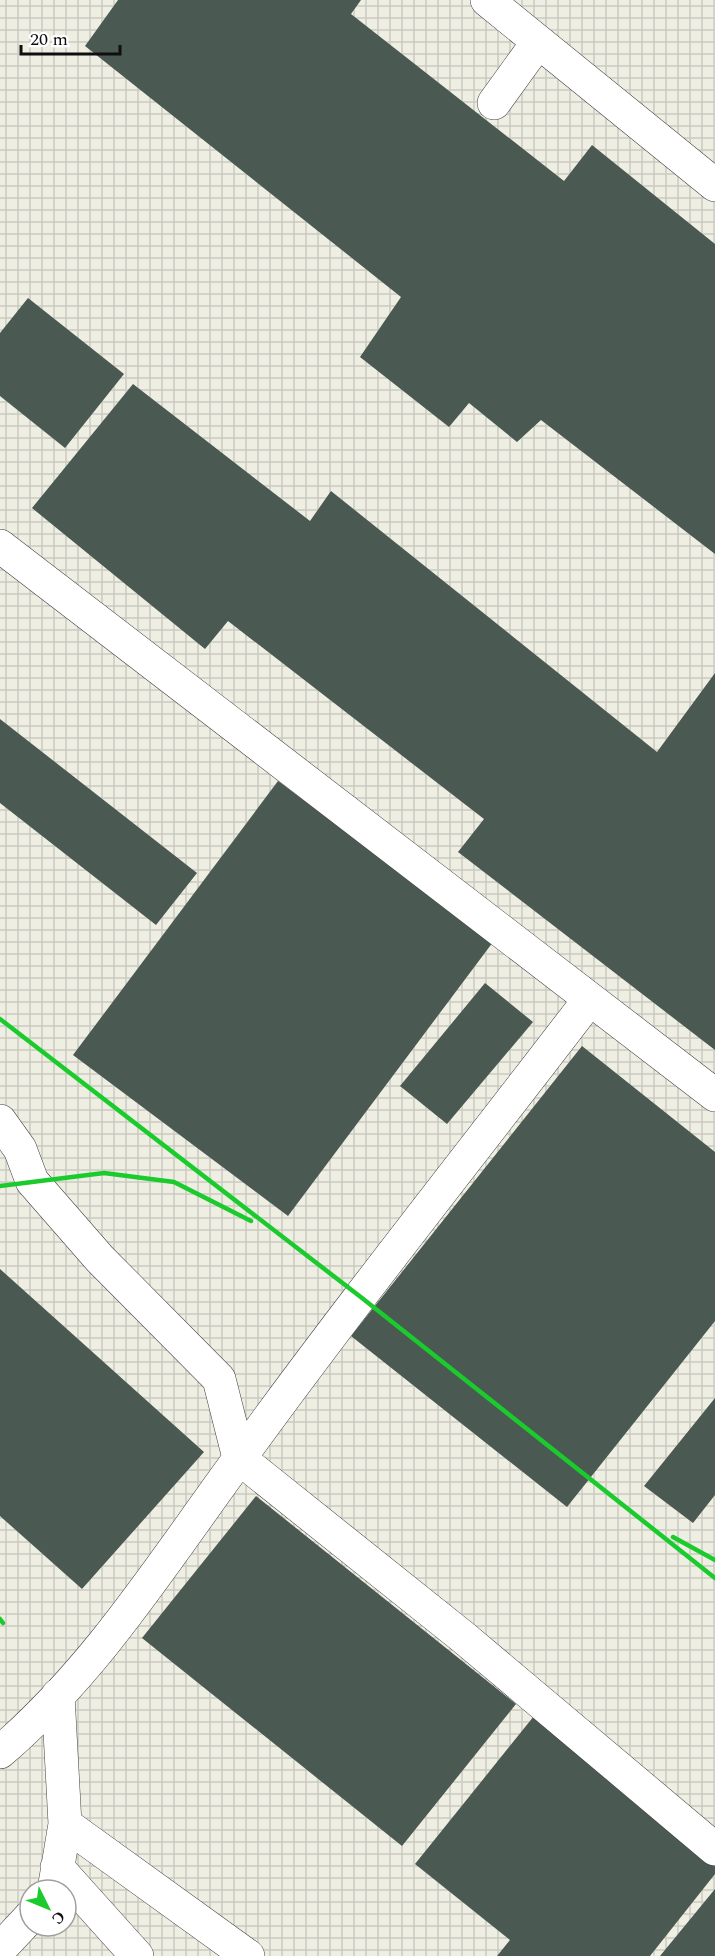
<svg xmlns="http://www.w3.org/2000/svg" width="715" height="1956" viewBox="0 0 715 1956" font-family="Spectral,serif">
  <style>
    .industrial { fill: url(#industrial-grid); fill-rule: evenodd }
    .building { fill: #4a5952 }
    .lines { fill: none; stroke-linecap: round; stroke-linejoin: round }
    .minor-casing { stroke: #424242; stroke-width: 34 }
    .minor { stroke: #fff; stroke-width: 33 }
    .rail { stroke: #1bcb2d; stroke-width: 4.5 }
  </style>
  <defs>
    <pattern id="industrial-grid" width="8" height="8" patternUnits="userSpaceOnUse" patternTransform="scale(1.5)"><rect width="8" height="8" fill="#eeeee3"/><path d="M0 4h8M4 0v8" fill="none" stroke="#cbcbc2"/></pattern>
  </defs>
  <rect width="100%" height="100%" fill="#f1fffe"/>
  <path class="industrial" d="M0,0H715V1956H0ZM30,1890H66V1926H30Z"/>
  <path class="building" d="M118,0H361L351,14L564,181L592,145L715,244V554L541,420L517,442L469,403L449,427L360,357L401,297L85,46Z
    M28,298L124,374L65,448L0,396V333Z
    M133,384L310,521L331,491L657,752L715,673V1050L458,852L484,819L228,621L205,649L32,508Z
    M0,719L197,873L156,925L0,803Z
    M278,781L493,942L288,1216L73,1055Z
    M485,983L533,1022L447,1124L400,1086Z
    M582,1046L715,1152V1321L567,1507L351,1336Z
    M0,1269L204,1452L82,1589L0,1516Z
    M715,1398V1495L693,1523L644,1486Z
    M256,1496L516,1704L402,1846L142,1638Z
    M534,1716L715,1860V1874L650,1956H497L510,1940L415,1864Z
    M715,1889V1956H660Z"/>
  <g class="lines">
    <g class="minor-casing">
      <path id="minor" d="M487,0L715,185
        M494,103L538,42
        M0,546L715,1095
        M0,1121L20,1149L32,1181L100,1259L219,1379L239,1458L463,1637L715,1849
        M0,1752C97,1669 164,1561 239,1459C352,1303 472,1153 589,1000
        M65,1824L248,1956
        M57,1867L137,1956
        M54,1890L65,1824L58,1695
        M0,1949L30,1917"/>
    </g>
    <use href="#minor" class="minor"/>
    <path class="rail" d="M0,1019L362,1298L715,1578
      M0,1186L104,1173L174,1182L251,1221
      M673,1537L715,1560
      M0,1619L3,1623"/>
  </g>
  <g transform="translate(48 1908) rotate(133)"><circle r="28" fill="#ffffff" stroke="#9f9f9f" stroke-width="1.5"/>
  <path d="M0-4.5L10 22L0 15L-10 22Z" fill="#1bcb2d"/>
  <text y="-9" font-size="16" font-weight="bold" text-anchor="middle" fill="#0f0f0f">С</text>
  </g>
  <path d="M21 45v9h99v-9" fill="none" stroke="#0f0f0f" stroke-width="3"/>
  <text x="30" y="45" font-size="18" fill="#0f0f0f" stroke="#ffffff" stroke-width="4.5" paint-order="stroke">20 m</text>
</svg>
